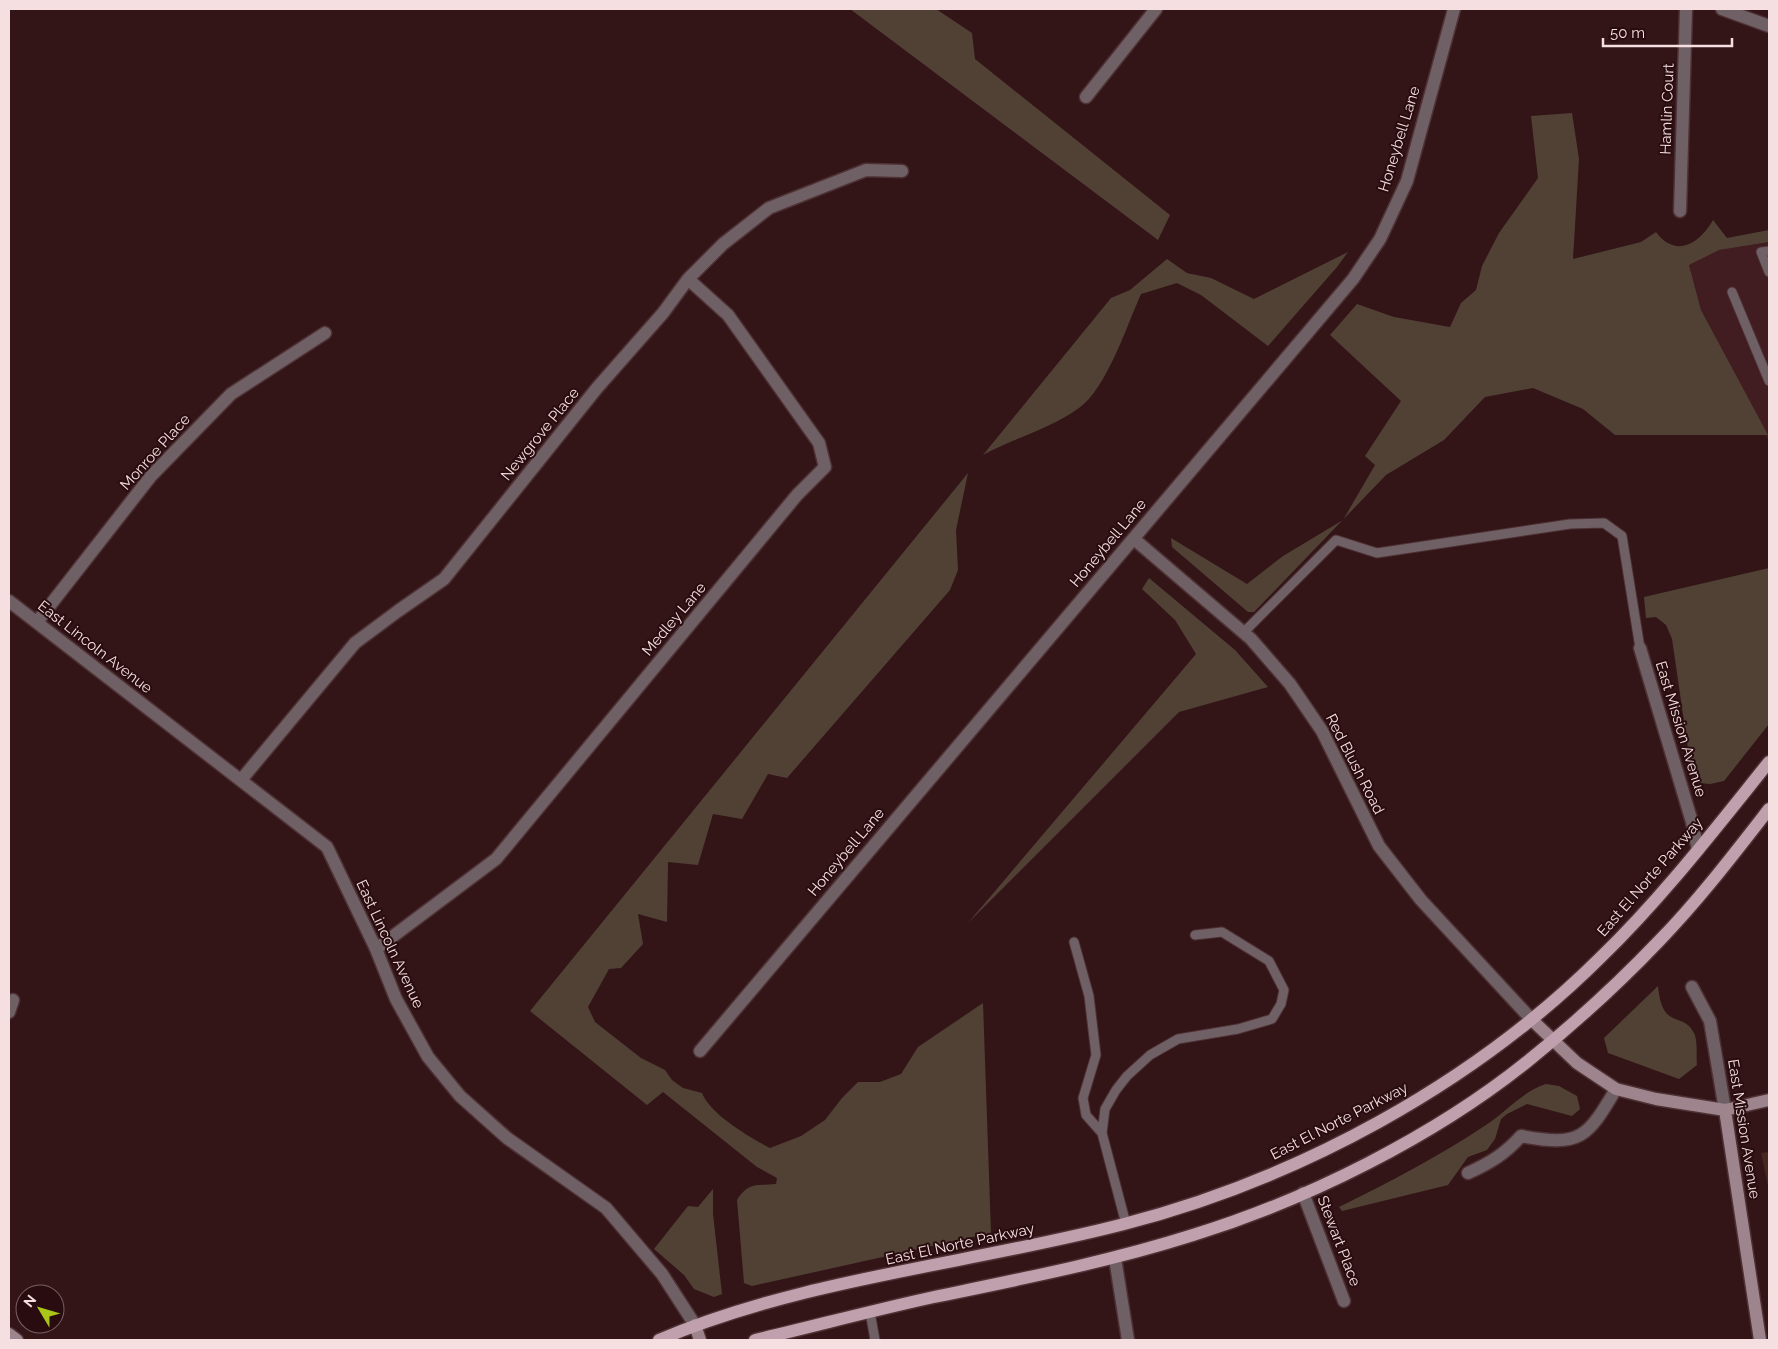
<svg xmlns="http://www.w3.org/2000/svg" width="1778" height="1349" viewBox="0 0 1778 1349" font-family="Raleway,sans-serif">
  <style>
    .built { fill: #411c20 }
    .green { fill: #514135 }
    .building { fill: #462820 }
    .lines { fill: none; stroke-linecap: round; stroke-linejoin: round }
    .lane-casing { stroke: #4e3134; stroke-width: 11 }
    .street-casing { stroke: #4e3134; stroke-width: 15 }
    .secondary-casing { stroke: #4e3134; stroke-width: 15 }
    .primary-casing { stroke: #4e3134; stroke-width: 15 }
    .lane { stroke: #6f6066; stroke-width: 9 }
    .street { stroke: #6f6066; stroke-width: 12 }
    .secondary { stroke: #9d848d; stroke-width: 12 }
    .primary { stroke: #c0a0ac; stroke-width: 12 }
    .labels { text-anchor: middle; stroke-width: 4; stroke-linejoin: round; paint-order: stroke }
    .street-label { font-size: 15px; fill: #f5dfe0; stroke: #280c0f }
  </style>
  <rect width="100%" height="100%" fill="#331518"/>
  <path class="built" d="M1769,242V442L1701,310L1689,265L1718,250Z"/>
  <path class="green" d="M850,9H936L972,33L975,59L1170,215L1158,240Z
    M1572,113L1579,159L1573,259L1641,242L1656,232C1676,259 1700,243 1713,220L1727,238L1769,230V242L1719,250L1689,265L1701,310L1768,435H1615L1583,409L1533,388L1485,397L1444,440L1386,475L1254,612H1248L1172,547L1171,538L1247,584L1283,556L1343,520L1375,465L1365,456L1401,401L1330,335L1357,304L1394,317L1450,327L1461,303L1476,290L1482,266L1499,233L1538,178L1531,116Z
    M1348,252L1337,267L1268,346L1201,295L1177,283L1141,294C1127,325 1107,388 1079,408C1050,429 1014,438 983,455L1111,298L1130,290L1167,259L1187,273L1211,278L1254,299Z
    M968,473L956,530L958,570L950,590L787,778L768,774L742,819L713,814L698,865L668,862L667,922L638,914L643,944L621,968L609,969L588,1007L595,1022L641,1058L665,1070L672,1080L683,1088L702,1093C710,1114 749,1137 770,1148L801,1136L825,1120L842,1098L858,1082H880L901,1074L918,1047L983,1003L991,1233L752,1286L744,1283L737,1200C749,1181 757,1186 776,1184L777,1178L757,1167L663,1092L647,1105L530,1011Z
    M1769,568V724L1724,781L1710,784L1699,783L1692,776L1672,639L1666,625L1656,617L1646,618L1644,597Z
    M1149,578L1235,650L1268,687L1179,712L968,923L1196,654L1175,620L1142,589Z
    M1658,986C1662,1031 1683,1011 1694,1033C1698,1041 1696,1056 1697,1065L1679,1079L1608,1053L1604,1038Z
    M1546,1084L1559,1086L1577,1096L1580,1109L1572,1116L1527,1104L1507,1114L1501,1119L1495,1139L1487,1150L1468,1157L1448,1185L1342,1211L1339,1207C1390,1182 1439,1156 1486,1125C1506,1112 1523,1091 1546,1084Z
    M713,1189V1214L722,1294L714,1297L694,1289L684,1275L654,1249L688,1206L698,1207Z"/>
  <path class="building" d="M1769,1152V1186H1768L1761,1153Z"/>
  <g class="lines">
    <g class="lane-casing">
      <path id="lane" d="M1769,251L1761,252L1769,272
        M1732,292L1769,381
        M1244,632L1336,540L1377,553L1570,524L1604,523L1622,536L1640,648
        M1074,942L1089,996L1096,1055L1083,1098L1086,1115L1102,1133L1126,1224
        M1102,1133L1105,1109L1116,1090L1127,1076L1150,1055L1178,1039L1238,1029L1272,1019L1281,1004L1284,990L1269,961L1222,932L1195,935
        M870,1312L875,1340"/>
    </g>
    <g class="street-casing">
      <path id="street" d="M1722,9L1769,26
        M1086,97L1156,9
        M1680,211L1686,9
        M1134,539L1251,639L1290,684L1322,731L1379,846L1421,900L1532,1020
        M9,601L327,847L376,949L396,999L428,1057L460,1096L507,1138L606,1208L662,1274L695,1325
        M37,622L151,476L231,394L325,333
        M1640,648L1692,822L1698,850
        M241,780L355,643L398,611L444,579L597,388L663,313L688,279L723,244L769,208L866,170L902,171
        M376,949L496,859L797,495L825,467L819,443L728,315L688,279
        M1692,987L1710,1021L1725,1110
        M9,1012L13,1000
        M700,1051L1353,279L1380,239L1407,181L1454,9
        M1468,1173C1490,1163 1505,1154 1521,1136C1581,1147 1587,1138 1616,1089
        M1303,1193L1344,1301
        M1115,1258L1128,1340"/>
    </g>
    <g class="secondary-casing">
      <path id="secondary" d="M1532,1020L1577,1063L1616,1089L1656,1099L1725,1110L1769,1100
        M1725,1110L1760,1340
        M695,1325L700,1340
        M9,1334L17,1340"/>
    </g>
    <g class="primary-casing">
      <path id="primary" d="M659,1340C805,1278 971,1264 1124,1224C1298,1179 1472,1085 1600,958C1662,898 1715,829 1769,762
        M755,1340C815,1326 874,1310 934,1297C1021,1279 1108,1262 1193,1235C1307,1200 1435,1136 1528,1061C1574,1024 1618,984 1659,941C1698,901 1734,854 1769,809"/>
    </g>
    <use href="#lane" class="lane"/>
    <use href="#street" class="street"/>
    <use href="#secondary" class="secondary"/>
    <use href="#primary" class="primary"/>
  </g>
  <g class="labels">
    <g class="street-label">
      <text transform="translate(1667 109) rotate(-88)" y="5">Hamlin Court</text>
      <text transform="translate(1399 139) rotate(-73)" y="5">Honeybell Lane</text>
      <text transform="translate(540 434) rotate(-51)" y="5">Newgrove Place</text>
      <text transform="translate(155 452) rotate(-48)" y="5">Monroe Place</text>
      <text transform="translate(1108 543) rotate(-50)" y="5">Honeybell Lane</text>
      <text transform="translate(674 619) rotate(-50)" y="5">Medley Lane</text>
      <text transform="translate(95 647) rotate(38)" y="5">East Lincoln Avenue</text>
      <text transform="translate(1681 729) rotate(73)" y="5">East Mission Avenue</text>
      <text transform="translate(1355 764) rotate(63)" y="5">Red Blush Road</text>
      <text transform="translate(846 852) rotate(-50)" y="5">Honeybell Lane</text>
      <text transform="translate(1650 877) rotate(-49)" y="5">East El Norte Parkway</text>
      <text transform="translate(390 944) rotate(65)" y="5">East Lincoln Avenue</text>
      <text transform="translate(1339 1121) rotate(-27)" y="5">East El Norte Parkway</text>
      <text transform="translate(1744 1129) rotate(81)" y="5">East Mission Avenue</text>
      <text transform="translate(1339 1241) rotate(69)" y="5">Stewart Place</text>
      <text transform="translate(960 1244) rotate(-12)" y="5">East El Norte Parkway</text>
    </g>
  </g>
  <rect width="1778" height="1349" fill="none" stroke="#f5dfe0" stroke-width="20"/>
  <g transform="translate(40 1309) rotate(308)"><circle r="24" fill="#280c0f" stroke="#7a6063"/>
  <path d="M0-4L9 19L0 12L-9 19Z" fill="#aac719"/>
  <text y="-8" font-size="14" font-weight="bold" text-anchor="middle" fill="#f5dfe0">N</text>
  </g>
  <path d="M1603 38v8h129v-8" fill="none" stroke="#f5dfe0" stroke-width="2.5"/>
  <text x="1610" y="38" font-size="15" fill="#f5dfe0" stroke="#280c0f" stroke-width="4" paint-order="stroke">50 m</text>
</svg>
